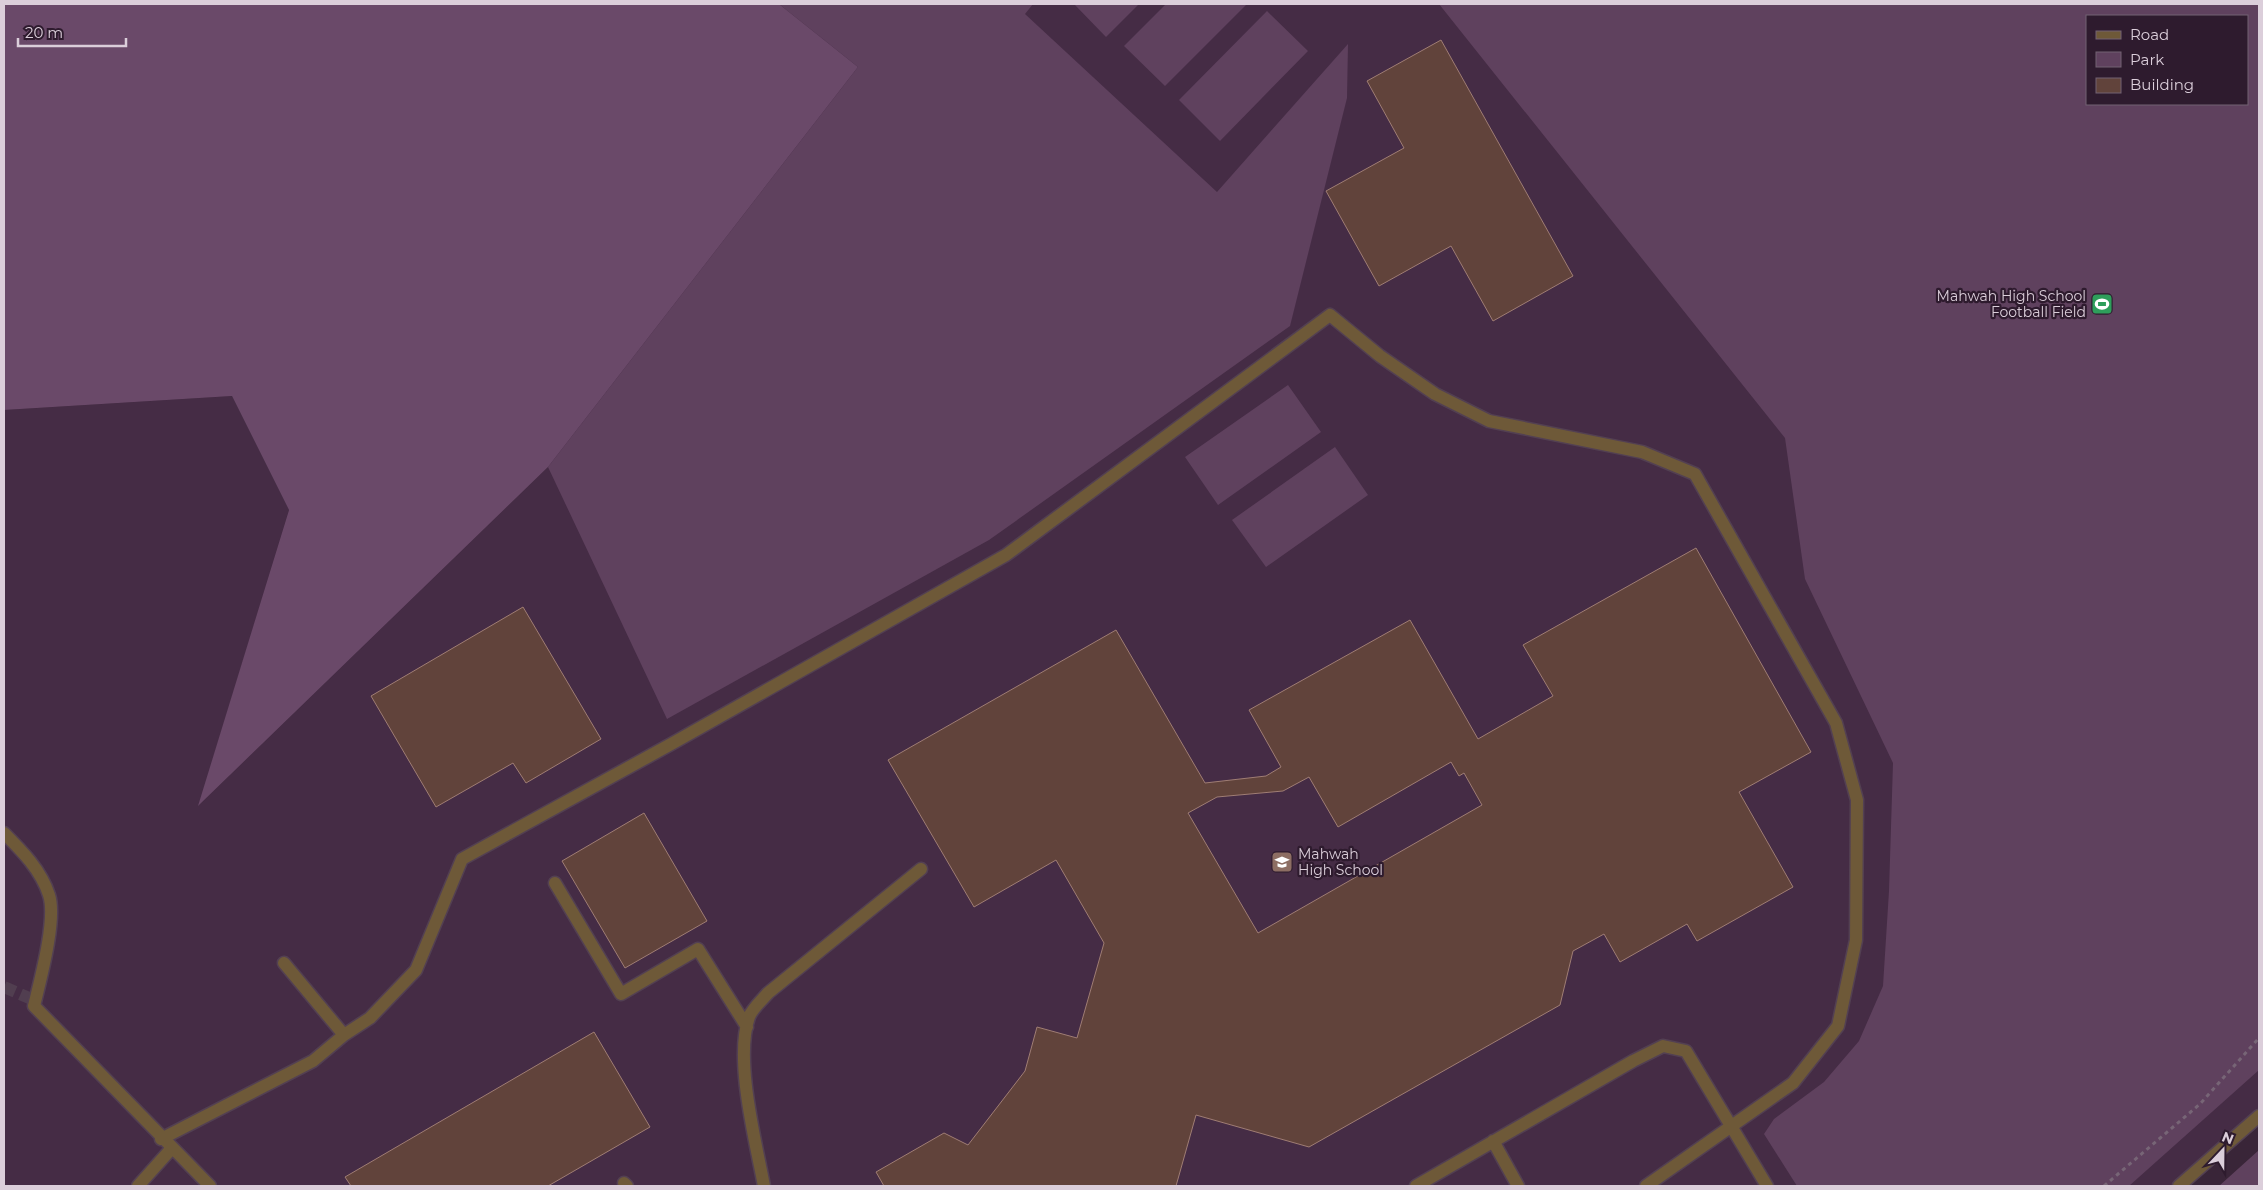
<svg xmlns="http://www.w3.org/2000/svg" width="2263" height="1190" viewBox="0 0 2263 1190" font-family="Montserrat,sans-serif">
  <style>
    .built { fill: #452c45; fill-rule: evenodd }
    .green { fill: #5f415e; fill-rule: evenodd }
    .forest { fill: #6a4969 }
    .building { fill: #61433b; stroke: #9f7d74; fill-rule: evenodd }
    .lines { fill: none; stroke-linecap: round; stroke-linejoin: round }
    .minor-tunnel { stroke: #513e50; stroke-width: 12; stroke-dasharray: 12 6; stroke-linecap: butt }
    .minor-casing { stroke: #534052; stroke-width: 15 }
    .path { stroke: #776576; stroke-width: 3; stroke-dasharray: 4 4; stroke-linecap: butt }
    .minor { stroke: #6e5938; stroke-width: 12 }
    .labels { text-anchor: middle; stroke-width: 4.5; stroke-linejoin: round; paint-order: stroke }
    .poi-label { font-size: 14px; fill: #dbceda; stroke: #2e1b2e; text-anchor: end }
  </style>
  <rect width="100%" height="100%" fill="#392538"/>
  <path class="built" d="M779,4H2259V1116L2179,1186H4V410L232,396L289,510L199,805L548,467L858,67ZM2087,16H2247V104H2087Z"/>
  <path class="green" d="M779,4H1033L1025,14L1217,192L1348,44L1347,98L1290,326L989,540L667,719L548,467L858,67Z
    M1074,4H1139L1106,37Z
    M1166,4H1247L1165,86L1124,46Z
    M1439,4H2259V1070L2129,1186H1797L1764,1134L1774,1119L1824,1082L1859,1041L1883,986L1889,891L1893,763L1805,579L1785,438ZM2087,16H2247V104H2087Z
    M1267,11L1308,51L1220,141L1179,100Z
    M1288,385L1321,432L1218,505L1185,457Z
    M1335,447L1368,495L1266,567L1232,520Z
    M2259,1150V1186H2219Z"/>
  <path class="forest" d="M4,4H779L858,67L548,467L198,806L289,510L232,396L4,410Z"/>
  <path class="building" d="M1441,40L1573,276L1493,321L1451,246L1379,286L1326,191L1404,148L1367,81Z
    M1696,548L1811,752L1739,792L1793,887L1697,941L1687,924L1620,962L1604,934L1573,951L1560,1005L1309,1147L1196,1115L1176,1186H884L876,1172L944,1133L968,1145L1025,1071L1037,1027L1077,1038L1104,943L1056,860L974,907L888,760L1116,630L1205,783L1266,776L1281,767L1249,710L1410,620L1478,739L1553,696L1523,645ZM1451,762L1459,776L1464,773L1482,805L1258,933L1188,813L1217,797L1283,791L1309,777L1338,827Z
    M523,607L601,739L526,783L513,763L436,807L371,696Z
    M644,813L707,921L625,968L562,861Z
    M594,1032L650,1127L548,1186H351L345,1177Z"/>
  <g class="lines">
    <path class="minor-tunnel" d="M4,987L36,1001"/>
    <g class="minor-casing">
      <path id="minor" d="M4,833C22,851 41,870 49,895C57,919 40,981 34,1006L210,1186
        M555,883L621,994L698,949L747,1027
        M284,963L344,1035
        M161,1139L313,1061L344,1035L370,1018L416,970L462,859L673,743L1006,555L1330,315L1380,356L1435,394L1489,421L1642,452L1695,474L1836,723L1857,800L1856,940L1838,1026L1793,1083L1646,1186
        M1493,1141L1518,1186
        M624,1183L627,1186
        M138,1186L172,1148
        M764,1186C756,1143 734,1059 749,1017C752,1009 762,1000 768,993L921,869
        M1416,1186L1633,1061L1663,1046L1686,1051L1767,1186
        M2179,1186L2259,1116"/>
    </g>
    <path class="path" d="M2104,1186L2200,1104L2259,1038"/>
    <use href="#minor" class="minor"/>
  </g>
  <defs>
    <g id="stadium-square" transform="scale(1.125)"><rect x="-9" y="-9" width="18" height="18" rx="4" fill="#2e9e5b" stroke="#2e1b2e"/><path d="M0-5a6.5 5 0 1 0 0 10a6.5 5 0 1 0 0-10ZM-3.5-1.8h7v3.6h-7Z" fill="#fff"/></g>
    <g id="school-square" transform="scale(1.125)"><rect x="-9" y="-9" width="18" height="18" rx="4" fill="#8d6e63" stroke="#2e1b2e"/><path d="M0-5L7-2L0 1L-7-2ZM-4 1L0 2.5L4 1V4Q0 6-4 4Z" fill="#fff"/></g>
  </defs>
  <g fill-rule="evenodd">
    <use href="#stadium-square" x="2102" y="304"/>
    <use href="#school-square" x="1282" y="862"/>
  </g>
  <g class="labels">
    <g class="poi-label">
      <text x="2086" y="301">Mahwah High School<tspan x="2086" dy="16">Football Field</tspan></text>
      <text x="1298" y="859" text-anchor="start">Mahwah<tspan x="1298" dy="16">High School</tspan></text>
    </g>
  </g>
  <rect width="2263" height="1190" fill="none" stroke="#dbceda" stroke-width="10"/>
  <rect x="2086" y="15" width="162" height="90" fill="#2e1b2e" stroke="#736373"/>
  <rect x="2096" y="31" width="25" height="8" fill="#6e5938" stroke="#736373"/>
  <text x="2130" y="40" font-size="15" fill="#dbceda">Road</text>
  <rect x="2096" y="52" width="25" height="15" fill="#5f415e" stroke="#736373"/>
  <text x="2130" y="65" font-size="15" fill="#dbceda">Park</text>
  <rect x="2096" y="78" width="25" height="15" fill="#61433b" stroke="#736373"/>
  <text x="2130" y="90" font-size="15" fill="#dbceda">Building</text>
  <g transform="translate(2223 1150) rotate(22)" stroke="#2e1b2e" stroke-width="4" paint-order="stroke">
  <path d="M0-4L9 19L0 12L-9 19Z" fill="#dbceda"/>
  <text y="-8" font-size="14" font-weight="bold" text-anchor="middle" fill="#dbceda">N</text>
  </g>
  <path d="M18 38v8h108v-8" fill="none" stroke="#dbceda" stroke-width="2.5"/>
  <text x="25" y="38" font-size="15" fill="#dbceda" stroke="#2e1b2e" stroke-width="4" paint-order="stroke">20 m</text>
</svg>
